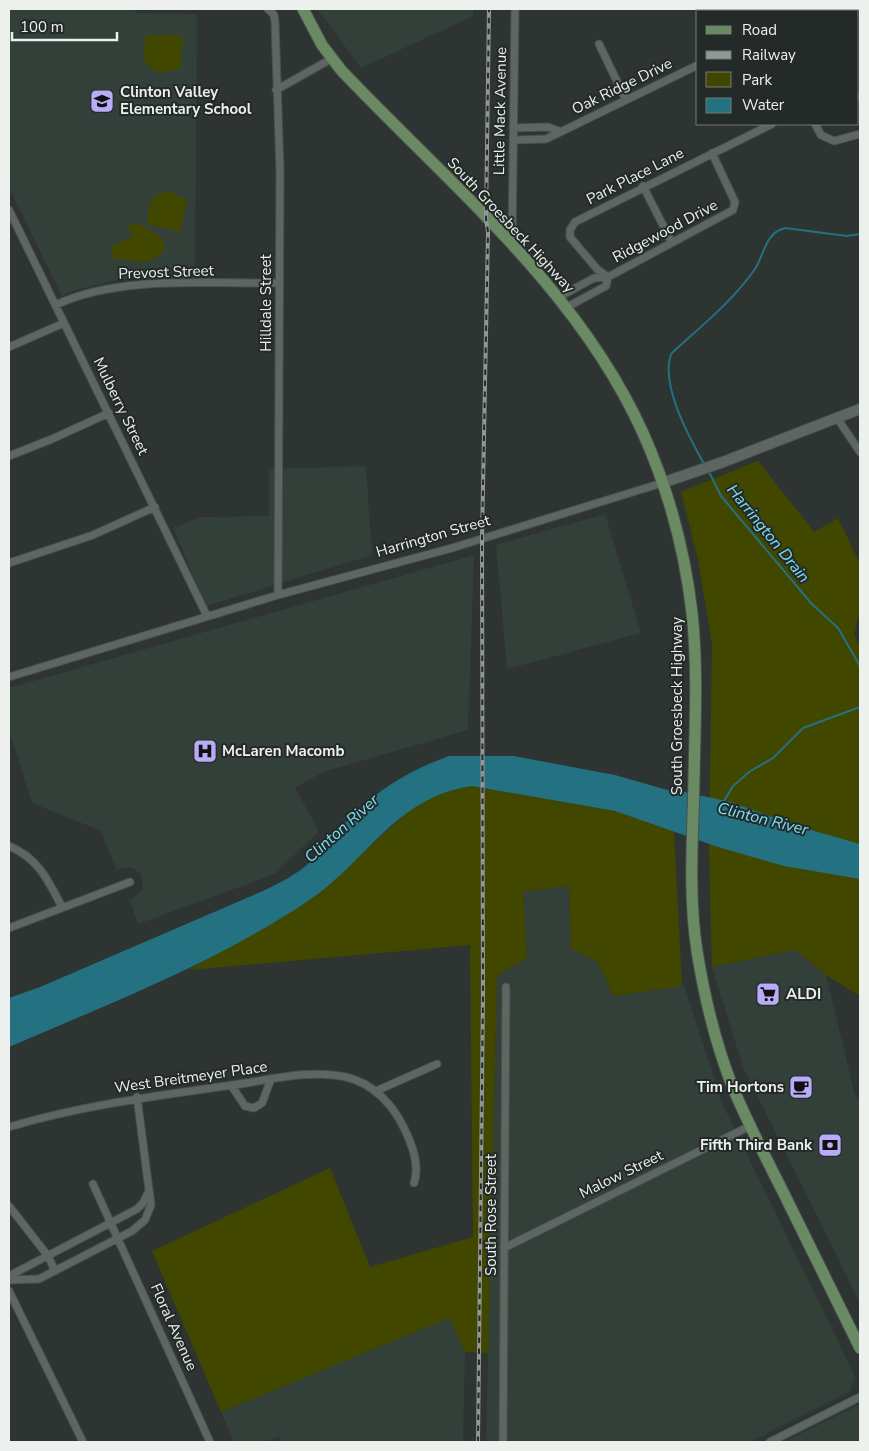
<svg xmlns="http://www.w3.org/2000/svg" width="869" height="1451" viewBox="0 0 869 1451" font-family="'Nunito Sans',sans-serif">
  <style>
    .built { fill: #324039 }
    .green { fill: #424700 }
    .water { fill: #237181 }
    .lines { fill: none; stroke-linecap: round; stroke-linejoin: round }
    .stream { stroke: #237181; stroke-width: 2 }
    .street-casing { stroke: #494f4c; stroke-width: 9 }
    .secondary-casing { stroke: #494f4c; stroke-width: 12 }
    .primary-casing { stroke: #494f4c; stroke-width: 13 }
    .street { stroke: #5e6662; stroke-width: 7 }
    .secondary { stroke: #5e6662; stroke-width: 10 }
    .primary { stroke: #6a8a64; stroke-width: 11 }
    .rail-casing { stroke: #919794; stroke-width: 4 }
    .rail { stroke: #242a27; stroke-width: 2; stroke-dasharray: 5.5; stroke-linecap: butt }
    .labels { text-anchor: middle; stroke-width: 4; stroke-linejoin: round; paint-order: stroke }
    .street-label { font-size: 15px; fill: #ecf1ee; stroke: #242a27 }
    .poi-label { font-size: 15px; font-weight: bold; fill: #ecf1ee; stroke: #242a27; text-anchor: start }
    .water-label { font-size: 16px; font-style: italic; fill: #7be1fa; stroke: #242a27 }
  </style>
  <rect width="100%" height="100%" fill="#2d3431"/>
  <path class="built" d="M9,9H132L138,13L197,14L195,279H120L72,291L62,296L9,188Z
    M317,9H473V16L361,68Z
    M366,466L372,555L206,606L173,528L200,517L269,516V469Z
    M605,514L641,633L507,669L496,545Z
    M474,555L468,730L323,772L295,788L319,831L275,874L138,924L130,901L143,890L141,874L133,868L124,867L117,871L101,831L32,803L9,730V688Z
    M569,886L571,948L598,962L613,996L684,985L723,1105L855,1376L850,1392L750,1442H486L497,976L527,957L523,892Z
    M795,950L826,975L855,1095L860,1100V1303L743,1067L712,967Z
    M449,1317L465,1352L463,1442H281L279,1436L265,1442H234L221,1412Z
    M860,1404V1442H783Z"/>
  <path class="green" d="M146,35H179L183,38L180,69L160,73C138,64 144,54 146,35Z
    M163,192H171L187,200L180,232L147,224C149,210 147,199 163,192Z
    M139,223C148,232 168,233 164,251C141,271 138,257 114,260L111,247L133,236L127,226Z
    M758,461L814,532L838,518L860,564V609L854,635L860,646V996L826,975L795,950L712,967L709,853L712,643L698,560L681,492Z
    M472,786L615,811L674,831L682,986L613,996L598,962L571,949L569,886L523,892L527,957L497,976L488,1353L465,1352L449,1318L221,1412L152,1251L330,1168L370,1267L473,1237L470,945L188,970L309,901L410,810L430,797L456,789Z"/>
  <path class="water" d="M449,756H514L615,775L671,791H680L731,802L797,826L860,844V879L784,866L718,847L615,811L472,786C395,797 367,862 308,901C215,963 111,1003 9,1047V998L40,987L265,890C281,882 298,874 311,861C325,847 337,830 352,816C382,787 410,770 449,756Z"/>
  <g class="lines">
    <path class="stream" d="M704,464C689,437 660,384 671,354C702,325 731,303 755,269C765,253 765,233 785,228L847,236L860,234
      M708,470L721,496L811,603L838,628L860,666
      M724,801L733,786L749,772L773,758L803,728L860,707"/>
    <g class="street-casing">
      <path id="street" d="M268,9L274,15L275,22L280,170L278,595
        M712,9L714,11
        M809,11L814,9
        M599,44L626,100
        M276,90L331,59
        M858,97L860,96
        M815,124L821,135L834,141L860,134
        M513,128L548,127L559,131
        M513,140L546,139L698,65
        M643,186L671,241
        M9,210L207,616
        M512,243L515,9
        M608,277L597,269L570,237V230L575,222L772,124
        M559,297L594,278L608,277L733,210L735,202L712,153
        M56,305C118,275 212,284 280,283
        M567,307L606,286L608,277
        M9,347L64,323
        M837,418L860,452
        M9,456L52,439L109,413
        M9,563L93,535L155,507
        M9,677L278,595L452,548L662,483
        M9,846C38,858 48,880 62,907
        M9,928L130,882
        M231,1085L245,1106L254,1108L262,1103L271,1079
        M376,1091L437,1064
        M9,1127C83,1105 157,1096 233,1085C269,1080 310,1069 346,1077C373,1083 393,1105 404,1128C412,1144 420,1166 414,1183
        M93,1184L210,1442
        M9,1206L48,1256L55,1271
        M504,1248L750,1126
        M9,1276L137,1209L143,1203L149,1191
        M9,1280L39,1279L132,1231L145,1220L151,1205L137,1097
        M9,1291L83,1442
        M503,1442L506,987
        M770,1442L860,1397"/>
    </g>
    <g class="secondary-casing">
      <path id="secondary" d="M662,483L723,462L860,409"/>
    </g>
    <g class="primary-casing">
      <path id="primary" d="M303,9L322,45L341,70C449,184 577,287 643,433C668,489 685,552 692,613C698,667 695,723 694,778C693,836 688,893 697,951C704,995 715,1041 731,1083C748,1125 770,1165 790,1206C813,1253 837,1301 860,1348"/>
    </g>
    <use href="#street" class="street"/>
    <use href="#secondary" class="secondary"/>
    <use href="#primary" class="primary"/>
    <g class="rail-casing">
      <path id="rail" d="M478,1442L483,996L482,538L488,232L486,219L489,9"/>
    </g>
    <use href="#rail" class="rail"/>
  </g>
  <defs>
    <g id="school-square" transform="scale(1.25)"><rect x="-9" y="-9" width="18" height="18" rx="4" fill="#b8abf7" stroke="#242a27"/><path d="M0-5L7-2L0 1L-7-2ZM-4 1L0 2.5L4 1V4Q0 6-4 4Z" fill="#111"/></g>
    <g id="hospital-square" transform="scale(1.25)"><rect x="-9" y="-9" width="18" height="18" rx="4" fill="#b8abf7" stroke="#242a27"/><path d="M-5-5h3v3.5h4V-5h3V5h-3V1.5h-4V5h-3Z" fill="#111"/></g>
    <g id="supermarket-square" transform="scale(1.25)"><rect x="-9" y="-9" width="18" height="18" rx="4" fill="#b8abf7" stroke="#242a27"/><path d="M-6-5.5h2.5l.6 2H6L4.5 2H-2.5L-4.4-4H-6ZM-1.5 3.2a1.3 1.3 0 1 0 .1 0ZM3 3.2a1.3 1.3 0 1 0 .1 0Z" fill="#111"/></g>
    <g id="cafe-square" transform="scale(1.25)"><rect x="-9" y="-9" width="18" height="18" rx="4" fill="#b8abf7" stroke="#242a27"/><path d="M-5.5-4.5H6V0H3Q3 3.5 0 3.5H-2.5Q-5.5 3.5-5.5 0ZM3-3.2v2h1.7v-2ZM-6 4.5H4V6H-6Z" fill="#111"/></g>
    <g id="bank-square" transform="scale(1.25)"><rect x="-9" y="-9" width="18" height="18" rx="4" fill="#b8abf7" stroke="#242a27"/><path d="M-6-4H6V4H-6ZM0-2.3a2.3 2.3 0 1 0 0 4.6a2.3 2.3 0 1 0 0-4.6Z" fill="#111"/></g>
  </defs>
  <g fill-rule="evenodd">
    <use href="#school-square" x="102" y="101"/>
    <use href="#hospital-square" x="205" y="751"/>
    <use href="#supermarket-square" x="768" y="994"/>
    <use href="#cafe-square" x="801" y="1087"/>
    <use href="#bank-square" x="830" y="1145"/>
  </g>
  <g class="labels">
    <g class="street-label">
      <text transform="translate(622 86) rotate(-26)" y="5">Oak Ridge Drive</text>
      <text transform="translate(500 111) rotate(-89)" y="5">Little Mack Avenue</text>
      <text transform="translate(635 176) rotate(-27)" y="5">Park Place Lane</text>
      <text transform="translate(511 225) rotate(47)" y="5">South Groesbeck Highway</text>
      <text transform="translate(665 231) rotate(-28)" y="5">Ridgewood Drive</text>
      <text transform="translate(166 272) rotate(-2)" y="5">Prevost Street</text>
      <text transform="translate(266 303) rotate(-90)" y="5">Hilldale Street</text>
      <text transform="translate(121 406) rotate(64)" y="5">Mulberry Street</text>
      <text transform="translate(433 536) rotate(-16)" y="5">Harrington Street</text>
      <text transform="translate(677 706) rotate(-90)" y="5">South Groesbeck Highway</text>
      <text transform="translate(191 1077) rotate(-8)" y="5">West Breitmeyer Place</text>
      <text transform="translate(621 1174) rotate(-26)" y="5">Malow Street</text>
      <text transform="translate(491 1215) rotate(-90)" y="5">South Rose Street</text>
      <text transform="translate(174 1327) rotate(66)" y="5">Floral Avenue</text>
    </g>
    <g class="poi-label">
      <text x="120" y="97">Clinton Valley<tspan x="120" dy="17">Elementary School</tspan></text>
      <text x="222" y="756">McLaren Macomb</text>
      <text x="786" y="999">ALDI</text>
      <text x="784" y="1092" text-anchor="end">Tim Hortons</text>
      <text x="812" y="1150" text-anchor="end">Fifth Third Bank</text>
    </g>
    <g class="water-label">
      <text transform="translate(769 533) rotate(51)" y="6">Harrington Drain</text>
      <text transform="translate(763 818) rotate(14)" y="6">Clinton River</text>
      <text transform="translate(341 828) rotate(-42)" y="6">Clinton River</text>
    </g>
  </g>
  <rect width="869" height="1451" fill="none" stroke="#ecf1ee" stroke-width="20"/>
  <rect x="696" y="10" width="162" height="115" fill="#242a27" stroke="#747a77"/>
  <rect x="706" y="26" width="25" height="8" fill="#6a8a64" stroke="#747a77"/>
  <text x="742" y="35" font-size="15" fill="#ecf1ee">Road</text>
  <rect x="706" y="51" width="25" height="8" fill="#919794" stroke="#747a77"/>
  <text x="742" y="60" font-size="15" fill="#ecf1ee">Railway</text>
  <rect x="706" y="72" width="25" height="15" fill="#424700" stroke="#747a77"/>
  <text x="742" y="85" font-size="15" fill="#ecf1ee">Park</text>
  <rect x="706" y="98" width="25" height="15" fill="#237181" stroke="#747a77"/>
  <text x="742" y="110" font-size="15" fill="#ecf1ee">Water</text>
  <path d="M12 32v8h105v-8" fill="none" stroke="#ecf1ee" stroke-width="2.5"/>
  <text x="20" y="32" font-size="15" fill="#ecf1ee" stroke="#242a27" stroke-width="4" paint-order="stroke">100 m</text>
</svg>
